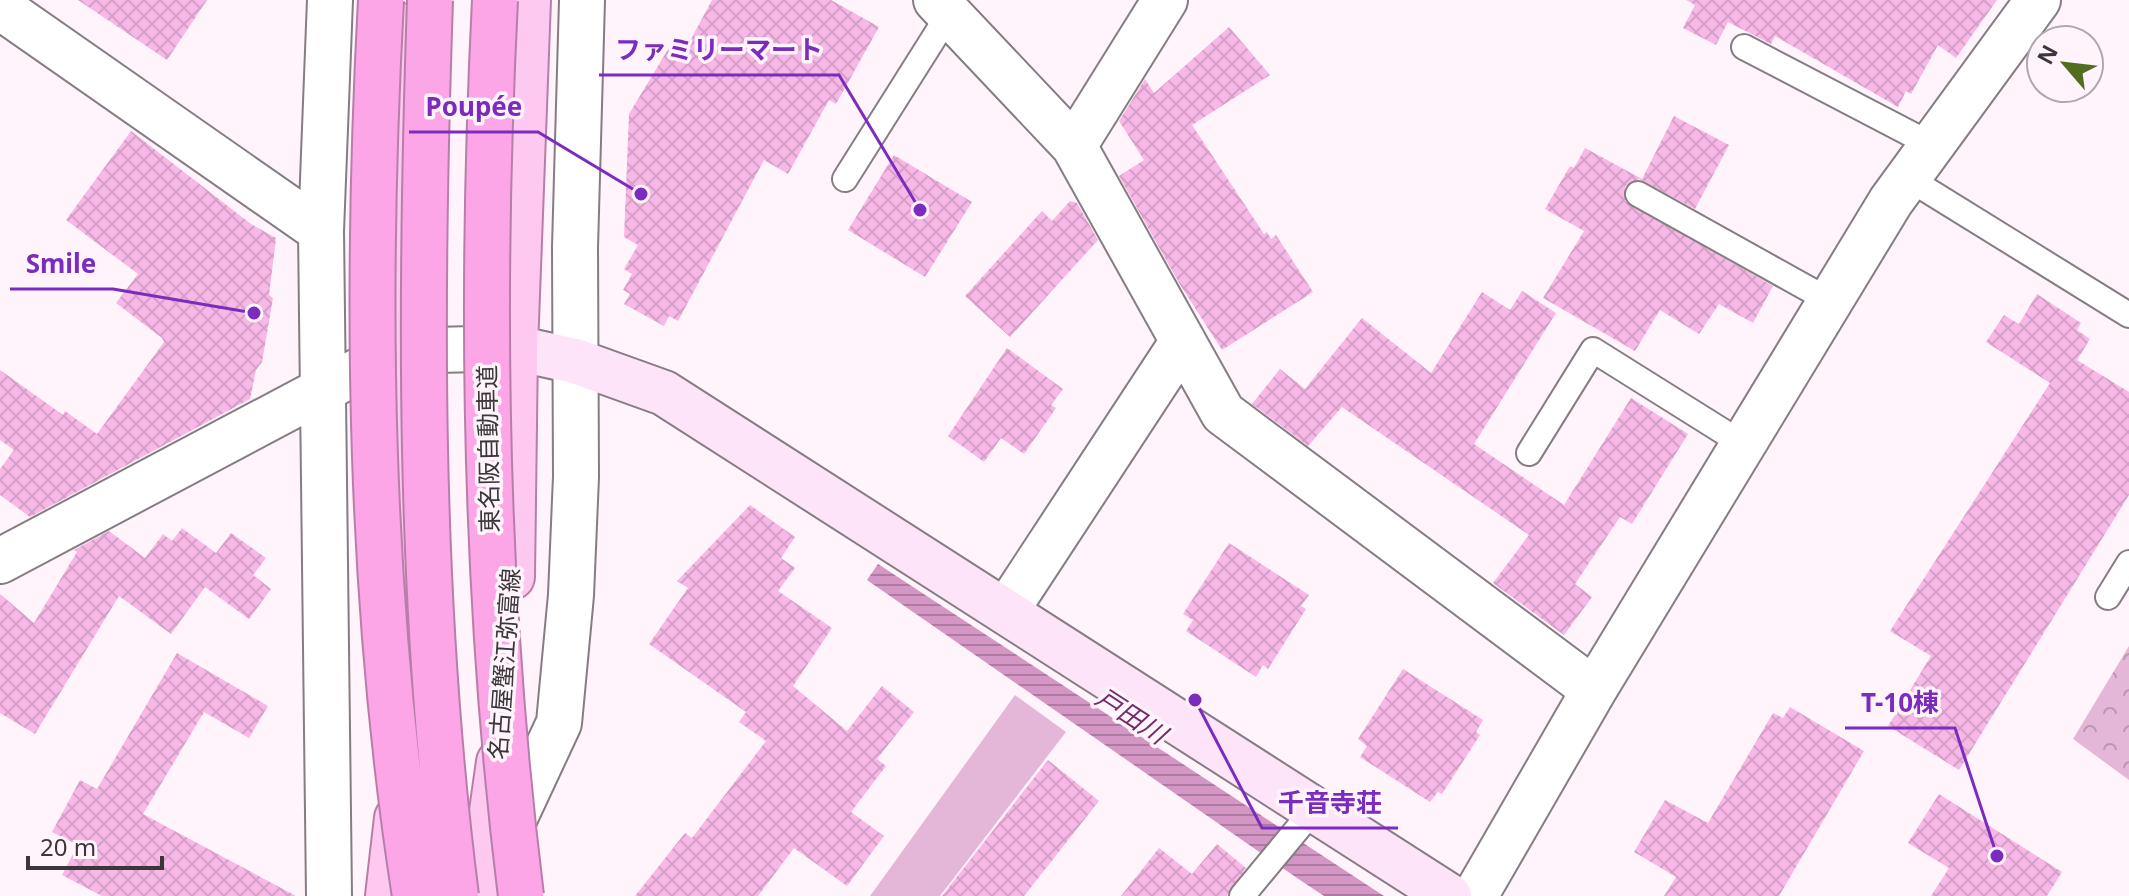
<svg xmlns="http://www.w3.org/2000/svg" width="2129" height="896" viewBox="0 0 2129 896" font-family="'Noto Sans','Noto Sans JP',sans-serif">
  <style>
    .green { fill: #e4b7d8 }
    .forest { fill: url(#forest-crowns) }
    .water { fill: url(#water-rules) }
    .building { fill: url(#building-cross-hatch) }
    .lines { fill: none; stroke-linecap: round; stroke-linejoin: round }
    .lane-casing { stroke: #867c83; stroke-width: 28 }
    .street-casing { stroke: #867c83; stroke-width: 48 }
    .secondary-casing { stroke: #867c83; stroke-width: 48 }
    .primary-casing { stroke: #b87eaa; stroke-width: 48 }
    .lane { stroke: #fff; stroke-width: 24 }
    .street { stroke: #fff; stroke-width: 44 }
    .secondary { stroke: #fee4f8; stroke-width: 44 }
    .primary { stroke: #fdc9f1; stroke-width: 44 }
    .highway-bridge-casing { stroke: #b87eaa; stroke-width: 48; stroke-linecap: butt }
    .highway-bridge { stroke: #fca5e7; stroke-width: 44 }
    .labels { text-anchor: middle; stroke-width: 7; stroke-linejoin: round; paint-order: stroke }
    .street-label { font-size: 24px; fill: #3a3639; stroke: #fff4fc }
    .water-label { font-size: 26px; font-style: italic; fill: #752d67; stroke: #fff4fc }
    .leader { fill: none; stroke: #7b2cbf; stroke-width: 3 }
    .callout-dot { fill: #7b2cbf; stroke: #fff4fc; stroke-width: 3 }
    .callout-label { font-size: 26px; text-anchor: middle; font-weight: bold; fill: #7b2cbf; stroke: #fff4fc; stroke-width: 7; stroke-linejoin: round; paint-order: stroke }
  </style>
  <defs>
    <pattern id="forest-crowns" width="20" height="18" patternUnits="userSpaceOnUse" patternTransform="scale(2)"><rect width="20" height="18" fill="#e4b7d8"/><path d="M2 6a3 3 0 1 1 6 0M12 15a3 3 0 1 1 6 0" fill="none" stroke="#ba96b0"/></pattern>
    <pattern id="water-rules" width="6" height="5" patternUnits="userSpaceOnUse" patternTransform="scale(2)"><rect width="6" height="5" fill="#d496c4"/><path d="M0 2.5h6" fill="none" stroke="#ad7ba0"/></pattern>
    <pattern id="building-cross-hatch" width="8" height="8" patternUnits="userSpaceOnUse" patternTransform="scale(2)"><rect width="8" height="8" fill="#f8b8e7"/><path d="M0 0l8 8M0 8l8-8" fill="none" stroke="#d59fc7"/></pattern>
  </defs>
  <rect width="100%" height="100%" fill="#fff4fc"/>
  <path class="green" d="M1015,695L1066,732L940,896H870Z"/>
  <path class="forest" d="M2129,646V780L2073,739Z"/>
  <path class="water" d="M878,564L1384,896H1324L1297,878L867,580Z"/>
  <path class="building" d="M78,0H207L167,60Z
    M712,0H831L879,27L836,104L829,100L788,174L764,160L678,321L669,316L664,326L624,304L630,294L623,290L632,274L624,269L638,245L624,237L629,114L670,46L683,54Z
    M1686,0H1997L1956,58L1938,45L1911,94L1906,91L1898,107L1775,36L1771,44L1728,22L1716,45L1683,28L1695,5Z
    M1229,27L1270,75L1192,125L1264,234L1267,232L1271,239L1276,235L1313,292L1222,350L1179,283L1119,176L1144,160L1119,121L1145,79L1154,93Z
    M1674,116L1729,145L1695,209L1639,179L1625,186V201L1773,286L1753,323L1719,304L1699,334L1660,310L1635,351L1543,298L1584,231L1545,209L1570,166L1574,168L1585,148L1642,179Z
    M131,131L251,224L276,238L269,295L273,298L262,362L256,370L250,399L30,517L0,495V469L14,450L0,440V370L63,415L65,411L97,434L164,342L162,338L116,303L138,274L66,220Z
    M894,155L972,202L925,277L848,230Z
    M1070,201L1077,203L1098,240L1010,337L965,296L1042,211L1052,221Z
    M1522,291L1556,313L1474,444L1564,505L1631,398L1688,434L1632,524L1620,517L1575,584L1592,597L1564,635L1493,583L1529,535L1342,407L1308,446L1252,404L1280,369L1305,389L1362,318L1431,373L1482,292L1510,310Z
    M2037,294L2081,323L2077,330L2090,339L2077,360L2129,392V495L1959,770L1888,726L1931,656L1890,631L2050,383L1986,342L2004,315L2019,324Z
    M1007,348L1063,389L1051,405L1056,408L1024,454L1001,438L984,462L948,436Z
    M750,505L795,537L781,558L795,568L778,591L832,628L793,686L847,731L882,686L914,712L877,759L886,766L851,812L884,836L847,886L794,848L758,896H635L685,833L692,838L766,741L739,722L746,712L649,644L688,588L677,581Z
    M182,528L216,553L231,533L266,558L253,575L271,589L249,619L205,587L171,634L119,596L35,734L0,713V594L34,623L77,552L74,550L109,531L145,558L163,534L172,541Z
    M1229,543L1309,595L1301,606L1306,609L1268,669L1263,665L1256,677L1186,631L1193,620L1183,614Z
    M177,653L268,706L249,738L204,712L143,814L296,896H102L62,875L78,845L52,832L80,780L97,789Z
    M1403,669L1483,720L1476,732L1480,735L1442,794L1438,792L1430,802L1360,757L1367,746L1358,739Z
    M1790,707L1864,751L1779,896H1664L1676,877L1634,852L1665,800L1708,823L1773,713L1783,718Z
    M1048,760L1099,801L1024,896H942Z
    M1939,794L2062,872L2047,896H1931L1949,868L1908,843Z
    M1217,844L1246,868L1227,896H1121L1159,848L1192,874Z"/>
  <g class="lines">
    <g class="lane-casing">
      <path id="lane" d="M1744,47L1930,144
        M1906,177L2129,315
        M845,179L949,14
        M1638,194L1830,301
        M1529,453L1593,350L1743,444
        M2108,597L2129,563
        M1242,896L1314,809"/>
    </g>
    <g class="street-casing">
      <path id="street" d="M936,0L1074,146L1223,413L1594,690
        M0,7L321,231
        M1074,146L1165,0
        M0,561L396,351L515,348
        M1006,611L1183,341
        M504,841L559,723L571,595L576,477L575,247L582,0
        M329,896L321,231L330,0
        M1475,896L1594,690L1891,201L2038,0"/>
    </g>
    <g class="secondary-casing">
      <path id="secondary" d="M515,348L575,361L664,393L1449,896"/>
    </g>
    <g class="primary-casing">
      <path id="primary" d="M401,26L396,351L404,653
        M512,577L515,348L528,0
        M388,896L397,818
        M480,896L499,762"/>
    </g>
    <use href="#lane" class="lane"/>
    <use href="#street" class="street"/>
    <use href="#secondary" class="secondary"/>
    <use href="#primary" class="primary"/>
    <g class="highway-bridge-casing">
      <path id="highway-bridge" d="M381,0C365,298 369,601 415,896
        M430,0C420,298 418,600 456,896
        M495,0C480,299 484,599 521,896"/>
    </g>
    <use href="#highway-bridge" class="highway-bridge"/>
  </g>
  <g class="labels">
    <g class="street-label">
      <text transform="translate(489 449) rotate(-91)" y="8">東名阪自動車道</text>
      <text transform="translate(505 664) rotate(-86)" y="8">名古屋蟹江弥富線</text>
    </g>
    <g class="water-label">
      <text transform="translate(1131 716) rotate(33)" y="9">戸田川</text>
    </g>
  </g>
  <path class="leader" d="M920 210L839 75H599M641 194L538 132H409M254 313L113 289H10M1997 856L1955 728H1845M1195 700L1262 828H1398"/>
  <g class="callout-dot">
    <circle cx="920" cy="210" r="8"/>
    <circle cx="641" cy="194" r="8"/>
    <circle cx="254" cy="313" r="8"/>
    <circle cx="1997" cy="856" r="8"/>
    <circle cx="1195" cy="700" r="8"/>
  </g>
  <g class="callout-label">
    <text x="719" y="59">ファミリーマート</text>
    <text x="474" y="116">Poupée</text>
    <text x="61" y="273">Smile</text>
    <text x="1900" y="712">T-10棟</text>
    <text x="1330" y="812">千音寺荘</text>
  </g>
  <g transform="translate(2065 64) rotate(298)"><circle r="38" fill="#fff4fc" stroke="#b0a8ae" stroke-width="2"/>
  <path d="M0-6L14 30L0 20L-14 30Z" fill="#536d1f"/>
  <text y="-12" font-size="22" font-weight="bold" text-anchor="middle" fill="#3a3639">N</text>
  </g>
  <path d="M28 856v12h134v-12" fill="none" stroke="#3a3639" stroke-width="4"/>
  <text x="40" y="856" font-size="24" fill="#3a3639" stroke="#fff4fc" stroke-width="6" paint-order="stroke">20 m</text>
</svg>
